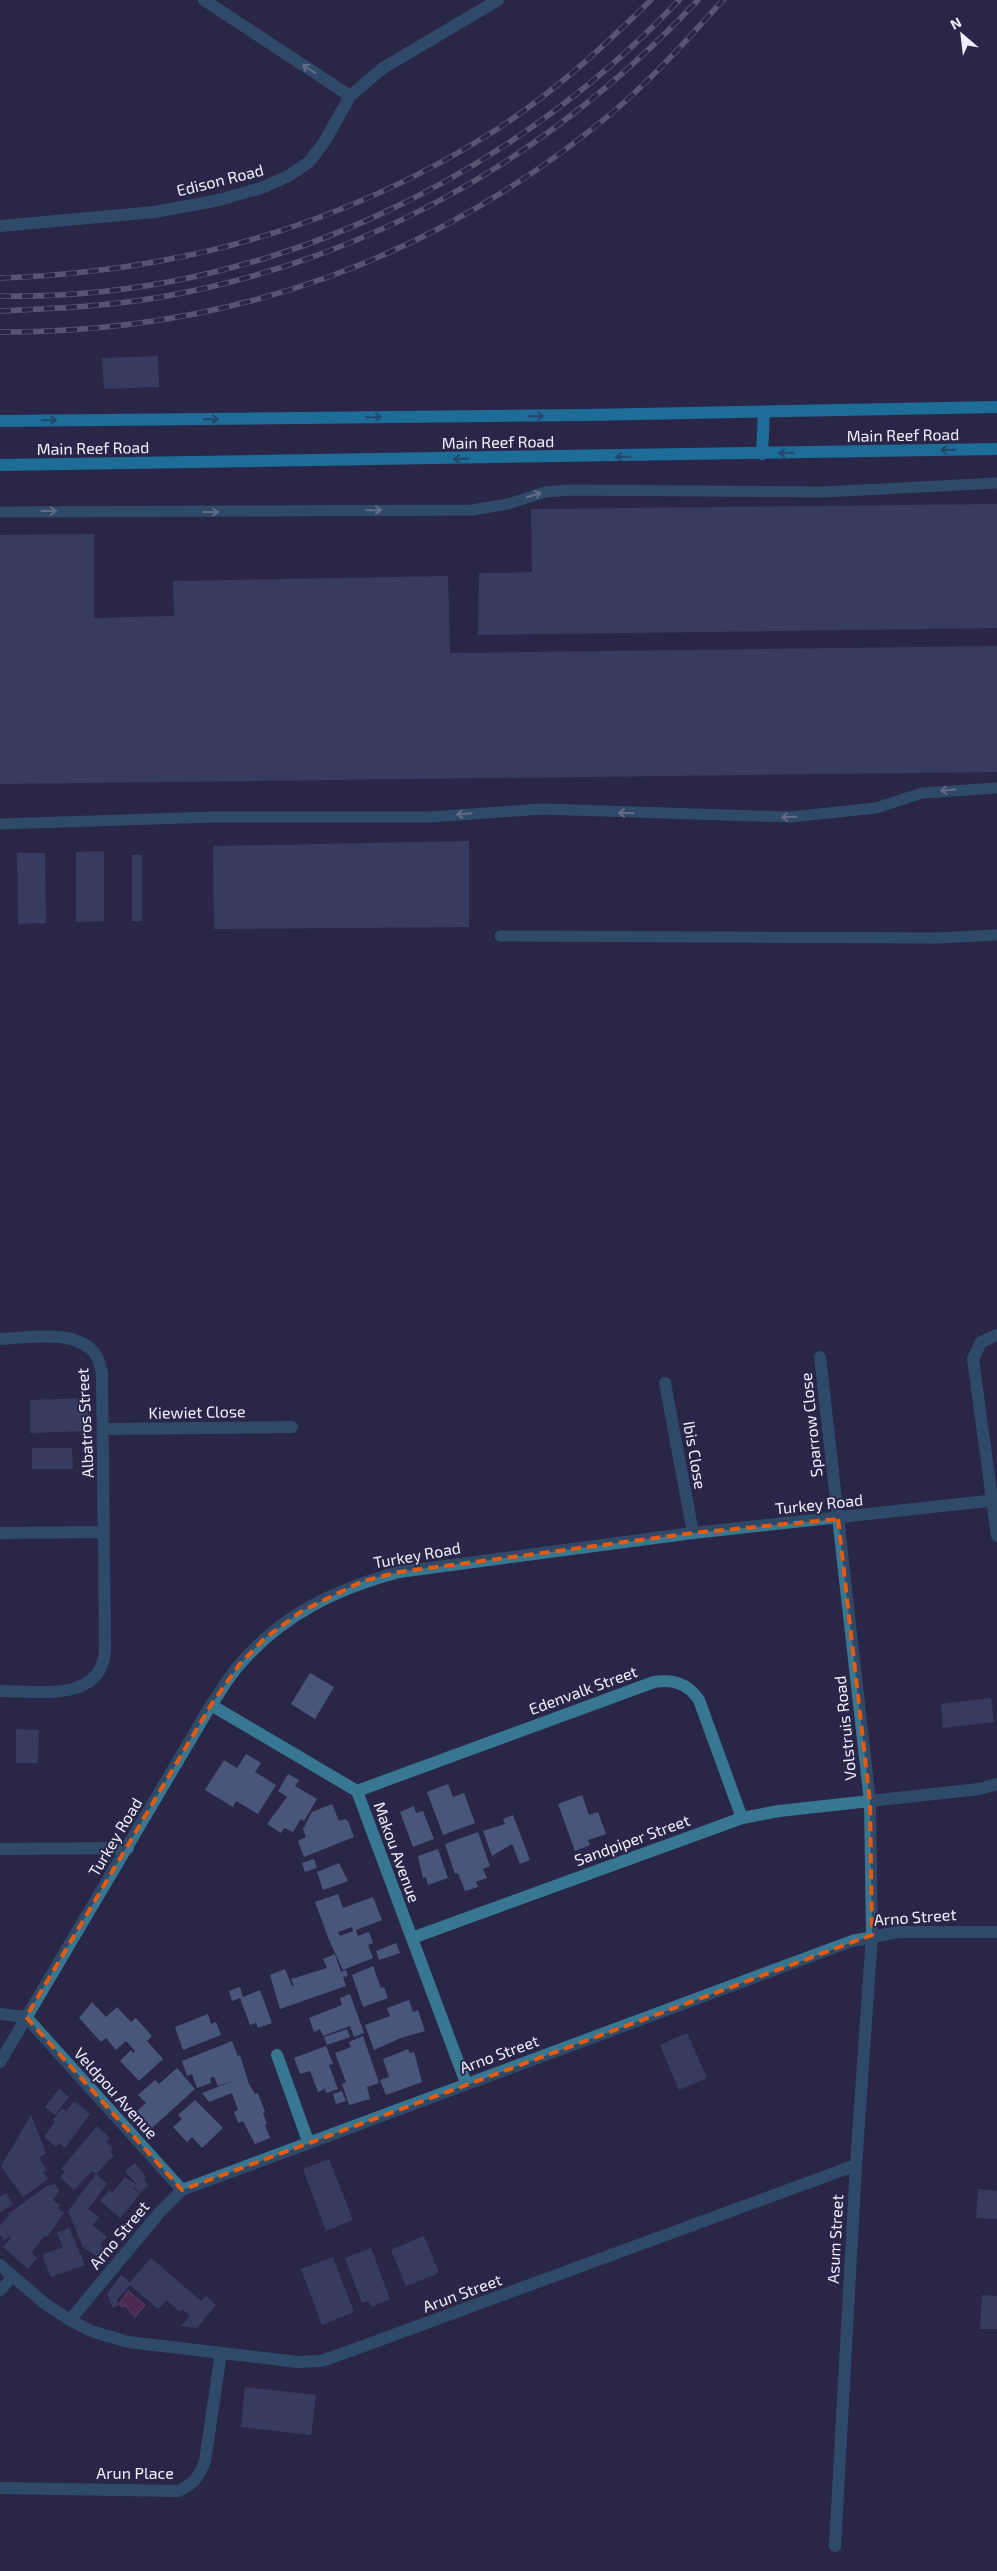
<svg xmlns="http://www.w3.org/2000/svg" width="997" height="2571" viewBox="0 0 997 2571" font-family="'Exo 2',sans-serif">
  <style>
    .water { fill: #762f58; stroke: #9b698a }
    .building { fill: #48567a; fill-rule: evenodd }
    .lines { fill: none; stroke-linecap: round; stroke-linejoin: round }
    .service { stroke: #377791; stroke-width: 11 }
    .minor { stroke: #377791; stroke-width: 12 }
    .primary { stroke: #10c1f8; stroke-width: 12 }
    .rail-casing { stroke: #918fa6; stroke-width: 5.5 }
    .rail { stroke: #2a2648; stroke-width: 4; stroke-dasharray: 11; stroke-linecap: butt }
    .oneway { stroke: #a6c0d2 }
    .oneway2 { stroke: #1e6c97 }
    .marked { fill: none; stroke: #e8590c; stroke-width: 4; stroke-dasharray: 10 6; stroke-linejoin: round }
    .labels { text-anchor: middle; stroke-width: 4; stroke-linejoin: round; paint-order: stroke }
    .street-label { font-size: 16px; fill: #f0f0fd; stroke: #2a2648 }
  </style>
  <rect width="100%" height="100%" fill="#2a2648"/>
  <path class="water" d="M128,2291L145,2305L135,2317L125,2305L123,2307L119,2304Z"/>
  <path class="building" d="M158,356L159,387L104,389L102,358Z
    M997,504V628L478,635L479,573L532,572L531,509Z
    M94,534V618L174,616L173,581L448,576L450,653L997,646V772L0,784V535Z
    M469,841V927L214,929L213,846Z
    M104,851V921L76,922V852Z
    M17,853H45L46,923L18,924Z
    M132,855H142V921H132Z
    M88,1398L89,1431L30,1433V1400Z
    M32,1448H72L73,1469H32Z
    M310,1673L334,1687L315,1719L291,1704Z
    M991,1698L994,1722L943,1728L941,1704Z
    M16,1729L39,1730L38,1763H16Z
    M246,1754L261,1763L255,1772L276,1785L258,1814L236,1801L233,1807L205,1790L224,1760L237,1768Z
    M288,1774L299,1780L295,1786L317,1799L304,1821L301,1819L293,1832L284,1828L281,1833L267,1824L287,1797L278,1791Z
    M448,1784L453,1797L464,1793L475,1823L443,1835L427,1792Z
    M582,1795L589,1815L598,1812L606,1834L588,1840L590,1845L575,1851L558,1804Z
    M332,1804L339,1821L345,1819L348,1821L354,1837L304,1857L298,1841L306,1837L303,1829L312,1812Z
    M414,1806L416,1813L423,1811L434,1839L413,1847L400,1812Z
    M513,1815L530,1860L520,1864L512,1844L492,1856L483,1831L505,1824L503,1819Z
    M478,1832L490,1866L483,1869L487,1878L476,1882L478,1887L465,1891L458,1873L455,1874L445,1844Z
    M438,1849L448,1878L428,1885L426,1877L423,1878L418,1856Z
    M314,1859L317,1868L305,1872L302,1863Z
    M339,1863L348,1881L323,1890L317,1872Z
    M338,1894L343,1908L373,1897L382,1920L356,1930L358,1936L369,1932L373,1943L368,1945L373,1958L343,1970L329,1940L315,1902ZM352,1927L353,1931L340,1936L338,1932Z
    M396,1943L400,1953L379,1960L376,1951Z
    M335,1954L341,1972L346,1970L348,1976L343,1977L346,1986L280,2009L270,1975L285,1969L292,1986L294,1985L291,1979L327,1968L323,1959Z
    M373,1966L381,1988L384,1987L388,1998L363,2007L352,1975Z
    M240,1987L243,1997L260,1990L272,2023L258,2028L256,2023L250,2025L240,1998L232,2001L229,1991Z
    M350,1994L364,2033L354,2037L350,2026L323,2036L320,2029L314,2032L309,2018L342,2005L340,1998Z
    M409,2000L413,2012L418,2010L425,2031L401,2038L374,2050L365,2025L390,2016L387,2008Z
    M92,2002L106,2017L117,2007L131,2022L136,2018L152,2036L147,2041L163,2059L139,2081L120,2061L131,2050L133,2053L135,2051L126,2041L116,2050L106,2038L101,2042L79,2018Z
    M208,2014L211,2024L216,2022L221,2035L183,2050L175,2027Z
    M347,2029L350,2037L327,2045L324,2037Z
    M687,2033L707,2078L679,2090L660,2045Z
    M363,2036L379,2083L367,2087L370,2099L349,2105L342,2084L346,2082L335,2053L351,2047L349,2042Z
    M232,2041L238,2056L240,2055L249,2084L255,2094L258,2093L265,2112L263,2113L267,2124L265,2125L270,2138L255,2144L243,2121L238,2123L234,2112L238,2110L232,2093L209,2102L202,2093L238,2079L218,2086L214,2077L210,2078L211,2083L197,2088L192,2074L187,2076L182,2061Z
    M326,2046L333,2064L329,2065L338,2089L326,2093L325,2089L318,2092L310,2071L300,2074L294,2058Z
    M408,2049L410,2053L414,2052L422,2082L386,2095L380,2080L389,2077L383,2059Z
    M177,2068L195,2089L152,2128L137,2111L146,2103L138,2095L155,2080L159,2084Z
    M59,2089L69,2097L55,2115L45,2107Z
    M342,2091L346,2101L336,2104L333,2094Z
    M195,2100L223,2128L202,2148L192,2137L187,2142L173,2127L182,2119L178,2115Z
    M74,2101L90,2114L65,2148L59,2143L56,2147L44,2137L55,2122L53,2120L62,2108L66,2111Z
    M31,2115L46,2153L39,2158L47,2170L43,2172L48,2179L23,2197L1,2166Z
    M97,2126L110,2138L106,2142L113,2149L110,2152L114,2155L96,2174L92,2171L74,2190L60,2177L65,2172L61,2169Z
    M329,2159L353,2220L326,2231L303,2169Z
    M135,2163L146,2177L144,2179L148,2186L139,2193L135,2187L134,2189L140,2194L120,2218L100,2201L109,2190L112,2193L125,2177L137,2185L125,2171Z
    M96,2174L107,2184L88,2209L99,2217L92,2225L107,2237L100,2245L106,2252L100,2259L83,2247L68,2211Z
    M55,2184L59,2191L53,2200L60,2205L58,2208L64,2213L47,2237L45,2235L31,2253L37,2258L28,2269L3,2247L11,2238L9,2236L5,2240L0,2235V2226L9,2215L8,2214L47,2186Z
    M978,2189L997,2191V2219L976,2218Z
    M6,2193L13,2204L0,2213V2197Z
    M69,2228L85,2265L51,2277L42,2255L63,2247L57,2233Z
    M424,2236L439,2273L406,2286L391,2250Z
    M371,2248L390,2299L371,2307L369,2301L362,2303L345,2258Z
    M333,2257L354,2312L322,2325L301,2269Z
    M151,2258L201,2301L206,2296L216,2305L197,2328L181,2326L190,2316L182,2309L180,2312L167,2300L158,2309L130,2285L117,2300L118,2305L113,2308L107,2294L121,2275L130,2282Z
    M982,2295L997,2296V2329H980Z
    M245,2387L316,2395L311,2435L241,2427Z"/>
  <g class="lines">
    <path class="service" d="M0,512L472,510L508,504L545,492L571,490L824,492L997,483
      M0,824L214,817H430L542,809L790,817L876,808L922,793L997,788
      M500,936L937,938L997,935
      M0,2291L13,2276"/>
    <path class="minor" d="M204,0L350,96
      M0,226L155,212L219,200L264,187L290,175L309,162L325,141L350,96L383,68L498,0
      M997,1335L981,1342L973,1359L997,1536
      M0,1339C29,1338 77,1328 96,1355C99,1360 100,1367 102,1373L105,1649C103,1703 38,1691 0,1691
      M820,1357L870,1802L872,1935L856,2165L835,2546
      M665,1383L693,1533
      M103,1429L292,1427
      M0,1533L104,1532
      M211,1705L357,1791L466,2083
      M357,1791L654,1682C673,1679 688,1683 699,1700L742,1818
      M0,1849L128,1848
      M412,1938L742,1818L779,1811L979,1789L997,1784
      M0,2014L26,2017
      M26,2017L182,2190
      M277,2055L308,2141
      M0,2062L211,1705C221,1691 229,1676 240,1664C283,1614 336,1589 399,1572L693,1533L997,1500
      M0,2265L44,2303L70,2320L91,2331L128,2342L298,2362L321,2361L350,2351L856,2165
      M70,2320L159,2213L182,2190L852,1941L898,1932H997
      M0,2488L178,2491C194,2484 199,2477 205,2461L221,2353"/>
    <path class="primary" d="M0,421L588,415L997,407
      M762,454L764,412
      M0,465L997,449"/>
    <g class="rail-casing">
      <path id="rail" d="M0,278C177,272 341,227 491,133C550,96 602,48 651,0
        M0,296C256,301 505,184 679,0
        M0,311C59,308 119,306 177,294C382,254 556,151 698,0
        M0,332C230,333 437,259 613,112C653,78 688,39 723,0"/>
    </g>
    <use href="#rail" class="rail"/>
  </g>
  <defs><path id="oneway-shaft" d="M-6 0H5M1.5-3L5.5 0L1.5 3" fill="none" stroke-width="1.6" stroke-linecap="round" stroke-linejoin="round" transform="scale(1.25)"/></defs>
  <g class="oneway">
    <use href="#oneway-shaft" transform="translate(309 69) rotate(-147)"/>
    <use href="#oneway-shaft" transform="translate(534 495) rotate(-18)"/>
    <use href="#oneway-shaft" transform="translate(374 510) rotate(-1)"/>
    <use href="#oneway-shaft" transform="translate(49 511)"/>
    <use href="#oneway-shaft" transform="translate(211 512)"/>
    <use href="#oneway-shaft" transform="translate(948 790) rotate(174)"/>
    <use href="#oneway-shaft" transform="translate(626 813) rotate(-178)"/>
    <use href="#oneway-shaft" transform="translate(464 814) rotate(175)"/>
    <use href="#oneway-shaft" transform="translate(789 817) rotate(178)"/>
  </g>
  <g class="oneway2">
    <use href="#oneway-shaft" transform="translate(536 416) rotate(-1)"/>
    <use href="#oneway-shaft" transform="translate(374 417) rotate(-1)"/>
    <use href="#oneway-shaft" transform="translate(211 419) rotate(-1)"/>
    <use href="#oneway-shaft" transform="translate(49 420) rotate(-1)"/>
    <use href="#oneway-shaft" transform="translate(948 450) rotate(179)"/>
    <use href="#oneway-shaft" transform="translate(786 453) rotate(179)"/>
    <use href="#oneway-shaft" transform="translate(623 457) rotate(179)"/>
    <use href="#oneway-shaft" transform="translate(461 459) rotate(179)"/>
  </g>
  <path d="M0 0H997V2571H0ZM838,1519L870,1802L872,1935L182,2190L26,2017L211,1705L239,1665L264,1639L302,1611L363,1581L399,1572L693,1533Z" fill="#2a2648" fill-opacity=".55" fill-rule="evenodd"/>
  <path class="marked" d="M838,1519L870,1802L872,1935L182,2190L26,2017L211,1705L239,1665L264,1639L302,1611L363,1581L399,1572L693,1533Z"/>
  <g class="labels">
    <g class="street-label">
      <text transform="translate(220 180) rotate(-14)" y="6">Edison Road</text>
      <text transform="translate(903 435) rotate(-1)" y="6">Main Reef Road</text>
      <text transform="translate(498 442) rotate(-1)" y="6">Main Reef Road</text>
      <text transform="translate(93 448) rotate(-1)" y="6">Main Reef Road</text>
      <text transform="translate(197 1412) rotate(-1)" y="6">Kiewiet Close</text>
      <text transform="translate(85 1423) rotate(-93)" y="6">Albatros Street</text>
      <text transform="translate(811 1425) rotate(-96)" y="6">Sparrow Close</text>
      <text transform="translate(695 1455) rotate(80)" y="6">Ibis Close</text>
      <text transform="translate(819 1504) rotate(-6)" y="6">Turkey Road</text>
      <text transform="translate(417 1555) rotate(-10)" y="6">Turkey Road</text>
      <text transform="translate(583 1690) rotate(-20)" y="6">Edenvalk Street</text>
      <text transform="translate(845 1728) rotate(-96)" y="6">Volstruis Road</text>
      <text transform="translate(115 1837) rotate(-59)" y="6">Turkey Road</text>
      <text transform="translate(632 1840) rotate(-20)" y="6">Sandpiper Street</text>
      <text transform="translate(397 1852) rotate(70)" y="6">Makou Avenue</text>
      <text transform="translate(915 1917) rotate(-4)" y="6">Arno Street</text>
      <text transform="translate(499 2054) rotate(-20)" y="6">Arno Street</text>
      <text transform="translate(116 2093) rotate(48)" y="6">Veldpou Avenue</text>
      <text transform="translate(119 2235) rotate(-50)" y="6">Arno Street</text>
      <text transform="translate(835 2239) rotate(-87)" y="6">Asum Street</text>
      <text transform="translate(462 2293) rotate(-20)" y="6">Arun Street</text>
      <text x="135" y="2479">Arun Place</text>
    </g>
  </g>
  <g transform="translate(962 35) rotate(332)" stroke="#2a2648" stroke-width="4" paint-order="stroke">
  <path d="M0-4L9 19L0 12L-9 19Z" fill="#f0f0fd"/>
  <text y="-8" font-size="14" font-weight="bold" text-anchor="middle" fill="#f0f0fd">N</text>
  </g>
</svg>
